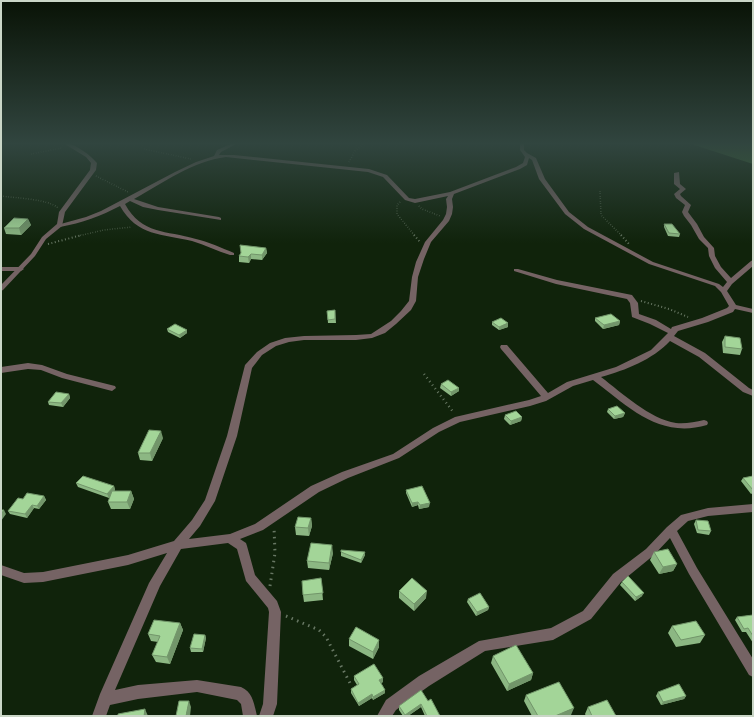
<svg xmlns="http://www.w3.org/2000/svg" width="754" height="717" viewBox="0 0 754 717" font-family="'Titillium Web',sans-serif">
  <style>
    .water { fill: #3d6b33 }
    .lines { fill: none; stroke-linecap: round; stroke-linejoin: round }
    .path-far3 { stroke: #677763; stroke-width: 1.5; stroke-dasharray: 0.5 2; stroke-linecap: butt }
    .path-far2 { stroke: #677763; stroke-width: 2; stroke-dasharray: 1 2.5; stroke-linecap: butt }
    .path-far1 { stroke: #677763; stroke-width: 2.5; stroke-dasharray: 1 3.5; stroke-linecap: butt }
    .path { stroke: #677763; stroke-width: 3; stroke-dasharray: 1.5 4.5; stroke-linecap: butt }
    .minor { fill: #756364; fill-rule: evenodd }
    .tertiary { fill: #756364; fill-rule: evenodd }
    .wall { fill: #8cb783 }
    .shaded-wall { fill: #72956a }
    .building { fill: #a3d598; stroke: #72956a }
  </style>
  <rect width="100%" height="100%" fill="#10230b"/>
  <path class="water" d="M688,143H753V164Z"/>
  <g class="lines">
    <path class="path-far3" d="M144,149L191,159
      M31,154L62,148
      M349,162L355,151L365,143
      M96,176L128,192
      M600,191L601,215L622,236
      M1,196C15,198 49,199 58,208
      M400,202L397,205V214L415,236
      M419,206L422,209L440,216
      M78,236L104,230L132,227"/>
    <path class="path-far2" d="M414,235L420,242
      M621,235L629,244
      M48,244L82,235
      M641,301L669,309L688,317"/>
    <path class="path-far1" d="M424,374L454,413"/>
    <path class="path" d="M270,586L275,553L274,527
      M286,616L319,630L326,637L351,685"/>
    <path class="minor" d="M233,143H238L221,152L219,155H234L369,169L387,175L409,198L415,199L450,192L516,167L523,163L525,157L520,150V143H524V150L527,153L536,158L545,179L569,212L588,227L653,262L719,284L723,287L727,282L715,268L709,256L708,248L699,239L691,225L684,216L682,212L685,205L676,198L674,194L680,189L674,184V173L679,172L680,184L686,189L680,194L681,196L691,205L688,212L697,224L704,237L714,248L715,256L721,267L731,278L751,261L753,260V266L732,284L727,291L736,305L753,309V313L735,309L733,312L708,322L678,331L674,336L705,353L749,388L753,390V396L743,392L699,357L670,341C652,360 626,370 601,377C622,393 650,419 676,423C685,424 695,422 704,420L707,421L708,423L707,425C659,439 629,407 593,380L573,386L546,401L530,406L460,422L439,432L399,458L348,478L319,492L263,530L240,539L246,543L247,546L255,575L277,601L281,612L277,704L273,716H259L263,704L269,612L268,608L246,581L237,549L228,543L181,549L160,586L115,690L138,685L197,680L241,687C253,692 254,704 257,716H243L241,704L237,700L197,692L138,699L110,705L106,716H92L100,694L149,583L167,553L128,565L43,582L24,583L1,575V565L24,573L43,572L128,555L174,541L192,520L205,500L227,436L245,365L257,352L270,343L285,338L304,336L356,335L371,334L391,321L401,311L409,301L412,277L416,262L425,242L443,220L446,214L447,207L446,199L448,196L415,203L405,200L383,177L368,172L226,157C193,161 163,183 134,199L158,207L219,217L221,218V220L158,210L143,207L130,201L125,204C142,235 166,230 196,239C209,242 222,248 234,253V255H230C217,251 205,245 192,241C162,234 137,236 120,206C101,216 82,223 60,227L57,225L86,217L101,211L175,172L196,162L214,156L217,150ZM529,158L532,160L539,179L565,214L584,229L649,264L715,286L721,292L729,306L727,308L702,318L672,327L671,329L656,320L639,314L638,303L632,295L557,280L518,269H514V271L556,284L627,299L630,303L632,317L650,324L668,333L651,350L616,367L567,382L548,393L507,345H501L500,347L501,349L541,396L529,400L455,417L433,428L393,454L342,472L311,486L255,524L230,534L189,539L200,526L215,501L237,436L252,368L262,355L276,346L289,342L304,340H356L372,338L385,333L396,324L411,310L416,301L418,277L424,259L431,242L449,221L452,214L453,207L452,199L454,194L520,169L527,165Z
      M1,267H21L24,269L21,271H1Z
      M28,363L42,365L67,374L115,386L116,388L112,391L62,378L41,370L28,369L1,373V367Z
      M753,504V512L708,516L688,521L677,531L697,568L753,659V677L749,675L689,574L670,538L654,555L621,582L591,619L553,640L485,651L429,686L396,710L392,716H377L386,700L419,676L479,641L551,628L583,611L613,574L646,549L667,527L681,515L708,508Z"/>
    <path class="tertiary" d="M63,143C75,143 89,154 97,163L96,170L65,212L62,226L46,239L35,256L3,290L1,291V285L31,254L42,237L57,224L59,212L90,170L91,163L86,157Z"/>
  </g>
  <path class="wall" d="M28,219L31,225L21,235L6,234L4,228Z
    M664,224L680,234L679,237L668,236L664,227Z
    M266,248L267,253L262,260L251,259L249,263L239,262V256Z
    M335,310L336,323H328L327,311Z
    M595,318L620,321L619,325L603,329L595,321Z
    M492,322L508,327L499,330L492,325Z
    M167,329L187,330V333L180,338L168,332Z
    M725,336L742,349L740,355L723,353L722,342Z
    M441,384L459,388V391L451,396L440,388Z
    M69,394L70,398L63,407L49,405L48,402Z
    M608,409L625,413L623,417L614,419L607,412Z
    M505,415L522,417L521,421L510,425L504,419Z
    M163,438L152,461L140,460L138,453Z
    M753,476V493L751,494L741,481L743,478Z
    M76,483L114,486L115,490L114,491H131L134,499L130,509H111L108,502L111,495L109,498L78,487Z
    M406,490L429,507L419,509L418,505L412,507L406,493Z
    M44,496L46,500L39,509L34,508L27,518L10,514L8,511L23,499Z
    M311,518L312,526L309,536L296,535L295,527Z
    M696,520L711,531L709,535L697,533L694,524Z
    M341,552L365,555L361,563L341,556Z
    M654,552L677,564L673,571L659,574L650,560Z
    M333,553L329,570L308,568L307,561Z
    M321,578L323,600L304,602L303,595Z
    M622,582L642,596L635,601L620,585Z
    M399,591L426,598L414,611L399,598Z
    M468,599L489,607L488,610L476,616L467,602Z
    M753,615V643L746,632H742L735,620L737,617Z
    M180,623L183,630L170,664L156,662L152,655L158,642L151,641L148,634Z
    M672,626L705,635L700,643L676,647L668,633Z
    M205,635L206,638L203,652H191L190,648Z
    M349,639L379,640V647L373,659L349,646Z
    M493,656L533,673L531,680L507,691L491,663Z
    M354,676L383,678V682L381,683L385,690V693L373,700L372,698L359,706L351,693V689L357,685L354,680Z
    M658,692L686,696L684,699L661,705L656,696Z
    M526,695L571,715L568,716H532L524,701Z
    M428,701L440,716H425L421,707L408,716H403L399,710V706Z
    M588,707L616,716H586L585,714Z"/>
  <path class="shaded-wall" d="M28,219L31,225L21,235L19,228Z
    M266,248L267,253L262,260V255Z
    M251,254V259L249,263L248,257Z
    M620,321L619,325L603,329L604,325Z
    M508,323V327L499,330V327Z
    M187,330V333L180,338L179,335Z
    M459,388V391L451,396V392Z
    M69,394L70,398L63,407L61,403Z
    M625,413L623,417L614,419L615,416Z
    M522,417L521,421L510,425L511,421Z
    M161,431L163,438L152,461L150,453Z
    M114,486L115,490L109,498L107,494Z
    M131,491L134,499L130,509L127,502Z
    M44,496L46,500L39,509L37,506Z
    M418,502V505L412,507V503Z
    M430,503L429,507L419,509L420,505Z
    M32,505L34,508L27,518L25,514Z
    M4,510L6,514L1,521V514Z
    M311,518L312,526L309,536L308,528Z
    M332,545L333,553L329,570V563Z
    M365,552V555L361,563V560Z
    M677,564L673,571L659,574L663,567Z
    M427,591L426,598L414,611V604Z
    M644,593L642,596L635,601L636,597Z
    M489,607L488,610L476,616L477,612Z
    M180,623L183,630L170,664L167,657Z
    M205,635L206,638L203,652L202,649Z
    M379,640V647L373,659V652Z
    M533,673L531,680L507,691L509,684Z
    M383,678V682L379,684V680Z
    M385,690V693L373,700V697Z
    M372,694V698L359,706L358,703Z
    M686,696L684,699L661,705L663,702Z
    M189,701L191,707L190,716H186Z
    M421,704V707L408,716H405V715Z
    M574,708L571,715L568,716H555Z
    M145,709L148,716H144Z"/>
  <path class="building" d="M14,218L28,219L19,228H4Z
    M664,224H672L680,234L669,233Z
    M240,245L266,248L262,255L251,254L248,257L239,256L241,253Z
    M335,310V319L328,320L327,311Z
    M611,314L620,321L604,325L595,318Z
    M501,318L508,323L499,327L492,322Z
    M175,324L187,330L179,335L167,329Z
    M725,336L740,338L742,349L725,347Z
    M448,380L459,388L451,392L441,384Z
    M56,392L69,394L61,403L48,402Z
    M617,406L625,413L615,416L608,409Z
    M516,411L522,417L511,421L505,415Z
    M149,430L161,431L150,453H138Z
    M83,476L114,486L107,494L76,483Z
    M753,476V490L743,478Z
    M422,486L430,503L420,505L418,502L412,503L406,490Z
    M112,491H131L127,502H108Z
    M27,493L44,496L37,506L32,505L25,514L8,511L18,498L23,499Z
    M1,510H4L1,514Z
    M298,517L311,518L308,528L295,527Z
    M696,520L708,521L711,531L698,530Z
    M311,543L332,545L329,563L307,561Z
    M668,549L677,564L663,567L654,552Z
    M341,550L365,552L361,560L341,552Z
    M628,576L644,593L636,597L622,582Z
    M321,578L323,593L303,595L302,581Z
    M412,578L427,591L414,604L399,591Z
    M480,593L489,607L477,612L468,599Z
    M753,615V636L748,628L744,629L737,617Z
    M154,620L180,623L167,657L152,655L160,636L148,634Z
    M696,621L705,635L681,640L672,626Z
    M356,627L379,640L373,652L349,639Z
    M194,634L205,635L202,649L190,648Z
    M516,645L533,673L509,684L493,656Z
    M374,664L383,678L379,680L385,690L373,697L372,694L358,703L351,689L359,684L354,676Z
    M559,682L574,708L555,716H538L526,695Z
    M679,684L686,696L663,702L658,692Z
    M421,690L428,701L431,699L440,716H427L421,704L405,715L399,706Z
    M607,700L616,716H592L588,707Z
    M179,701H189L186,716H176Z
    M145,709L144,716H118V714Z"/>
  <linearGradient id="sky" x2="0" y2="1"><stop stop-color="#091306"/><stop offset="0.59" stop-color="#31453f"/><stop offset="1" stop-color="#31453f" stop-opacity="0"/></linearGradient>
  <rect width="754" height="243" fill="url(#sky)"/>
  <rect width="754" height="717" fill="none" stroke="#cad6c7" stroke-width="4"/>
</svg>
